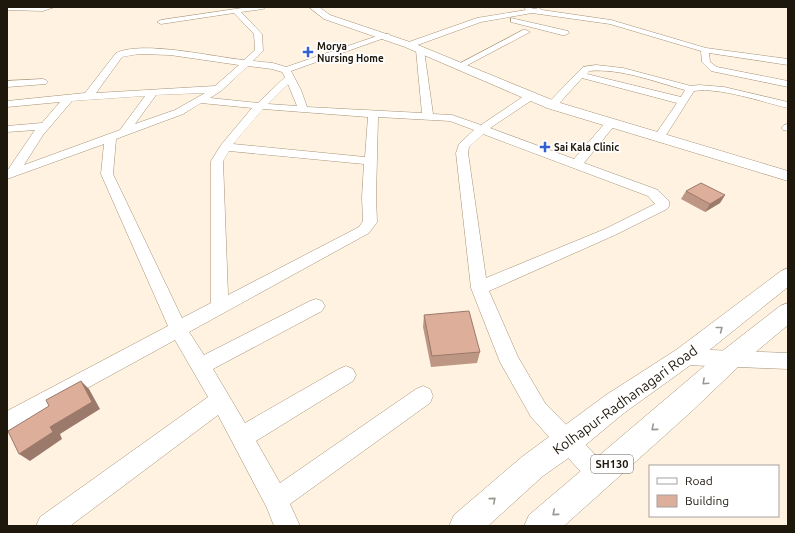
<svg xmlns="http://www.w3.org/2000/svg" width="795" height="533" viewBox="0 0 795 533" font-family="Ubuntu,sans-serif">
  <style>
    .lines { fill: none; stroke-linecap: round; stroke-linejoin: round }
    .minor-casing { stroke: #a59276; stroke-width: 1 }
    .major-casing { stroke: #a59276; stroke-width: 1 }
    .minor { fill: #fff; fill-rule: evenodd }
    .major { fill: #fff; fill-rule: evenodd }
    .wall { fill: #be9684 }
    .shaded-wall { fill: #9b7a6c }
    .building { fill: #ddae9a; stroke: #9b7a6c }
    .oneway { stroke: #9a9792 }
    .poi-dot { fill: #3360cf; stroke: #fff; stroke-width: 1.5 }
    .labels { text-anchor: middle; stroke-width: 3.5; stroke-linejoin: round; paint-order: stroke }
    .far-poi-label { font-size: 10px; font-weight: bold; fill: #1e170c; stroke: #fff; text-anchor: start }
    .shield { fill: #fff; stroke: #625d55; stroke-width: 1 }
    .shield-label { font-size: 11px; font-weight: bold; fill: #1e170c }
    .near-street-label { font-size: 14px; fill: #1e170c; stroke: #fff }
  </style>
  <rect width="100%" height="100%" fill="#fff2e0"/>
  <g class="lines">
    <g class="minor-casing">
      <path id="minor" d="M7,7H55L43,11L7,10Z
        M249,7H266L263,9L241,12L262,34L263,51L253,61L273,63L286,67L383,34H389L390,36L291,71L301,90L307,107L422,113L416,50L420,48L424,50L433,114L452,115L481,125L527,94H535L536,96L535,98L490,128L574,159L606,122H614L615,124L614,126L584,163L658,190L669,201V206L667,209L615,235L489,291L518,357L545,403L607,467L611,475L607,483L599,487L591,483L531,417L500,362L471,288L456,153L459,144L474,130L450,121L378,117L376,197L377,222L369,233L189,332L204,355L310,301L316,299L322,301L325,306L322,311L213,369L245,423L339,369L346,366L353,369L356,375L353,381L256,441L280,483L416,389L423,386L430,389L433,396L430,403L290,504L300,526H274L267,508L218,415L70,526H36L40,517L208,397L175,340L7,432V411L168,326L101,174L104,144L7,179V171L35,130L7,132V126L42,123L60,102L7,107V101L85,93L116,53C143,40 213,57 244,60L255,50L254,34L234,13L161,24L157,22L161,20ZM139,54L170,55L239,65L215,86L96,93L122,57ZM248,66L272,69L282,72L285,77L258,103L210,98L221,91ZM288,84L297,106L268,104ZM205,93L175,110L135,124L156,95ZM145,96L120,130L24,165L43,135L72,101ZM201,103L252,108L221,145L211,161V303L182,318L113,174L116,139L183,114ZM263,109L368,117L365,157L233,144ZM483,134L648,196L655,204L605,229L486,278L468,153L469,147ZM229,151L364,164L362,197L363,221L359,227L228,295L223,161Z
        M524,7H531L533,9L539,8L542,10L611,20L706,48L788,59V65L709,53L710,62L717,67L788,81V87L711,71L702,62L701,51L610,24L532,13L481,22L412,47H406L405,45L406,43L477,18L526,10Z
        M511,18L568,31L569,33L565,35H562L511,22Z
        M523,30H526L530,32L462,68L459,69L455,66Z
        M596,65L623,68L691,86L699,85L724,87L788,102V108C762,102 720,87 694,91L663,140H655L653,138L677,103L582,78L556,107H548L547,105L548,103L583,67ZM589,71C621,68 655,82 685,90L681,97L587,74Z
        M43,79L46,80L48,82L46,84L7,87V81Z
        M788,124V131L783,130L781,128L784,125Z
        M684,349L788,353V369L684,365L677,363L674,357L677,351Z"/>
    </g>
    <g class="major-casing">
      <path id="major" d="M309,7H319L330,15L413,43L557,102L788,171V181L547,108L405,47L324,19Z
        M788,268V287L692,364L624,413L577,452L543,476L488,526H449L454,515L523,456L606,395L676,350L781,271Z
        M788,303V325L739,366L692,411L564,526H524L529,515L721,352L780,306Z"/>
    </g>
    <use href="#minor" class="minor"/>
    <use href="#major" class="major"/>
  </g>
  <path class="wall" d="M686,191L725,195L720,203L705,212L681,199Z
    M424,315L480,352L477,363L431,367L423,327Z"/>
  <path class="shaded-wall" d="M725,195L720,203L705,212L710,204Z
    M81,381L89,389L100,409L60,434L62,439L30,461L19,454L50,427Z"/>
  <path class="building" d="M701,183L725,195L710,204L686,191Z
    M469,311L480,352L432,356L424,315Z
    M81,381L92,402L50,427L53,432L19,454L8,431L49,406L46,400Z"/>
  <defs><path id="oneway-chevron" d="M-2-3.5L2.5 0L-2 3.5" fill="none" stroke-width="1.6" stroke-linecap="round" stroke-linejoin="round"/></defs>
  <g class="oneway">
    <use href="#oneway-chevron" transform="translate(720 329) rotate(-38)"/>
    <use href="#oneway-chevron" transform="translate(705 382) rotate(137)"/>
    <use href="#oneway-chevron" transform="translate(654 428) rotate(139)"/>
    <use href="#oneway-chevron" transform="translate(493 500) rotate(-41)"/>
    <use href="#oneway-chevron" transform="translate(555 513) rotate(139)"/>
  </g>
  <g class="poi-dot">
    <path d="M306 46h4v4h4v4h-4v4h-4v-4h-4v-4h4z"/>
    <path d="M543 141h4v4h4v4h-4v4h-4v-4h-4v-4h4z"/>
  </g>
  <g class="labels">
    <g class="far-poi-label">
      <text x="317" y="50">Morya<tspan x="317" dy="12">Nursing Home</tspan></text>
      <text x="554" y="151">Sai Kala Clinic</text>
    </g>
    <rect class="shield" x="591" y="455" width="42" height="18" rx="3"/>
    <g class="shield-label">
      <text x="612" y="468">SH130</text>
    </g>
    <g class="near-street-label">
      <text transform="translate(625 400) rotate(-36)" y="5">Kolhapur-Radhanagari Road</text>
    </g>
  </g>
  <rect width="795" height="533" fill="none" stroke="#1e170c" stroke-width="16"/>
  <rect x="649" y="465" width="130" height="52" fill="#ffffff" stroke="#a5a29e"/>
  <rect x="657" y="478" width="20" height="6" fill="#ffffff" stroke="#a5a29e"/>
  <text x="685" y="485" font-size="12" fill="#1e170c">Road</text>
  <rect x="657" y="495" width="20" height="12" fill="#ddae9a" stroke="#a5a29e"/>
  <text x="685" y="505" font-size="12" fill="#1e170c">Building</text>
</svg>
